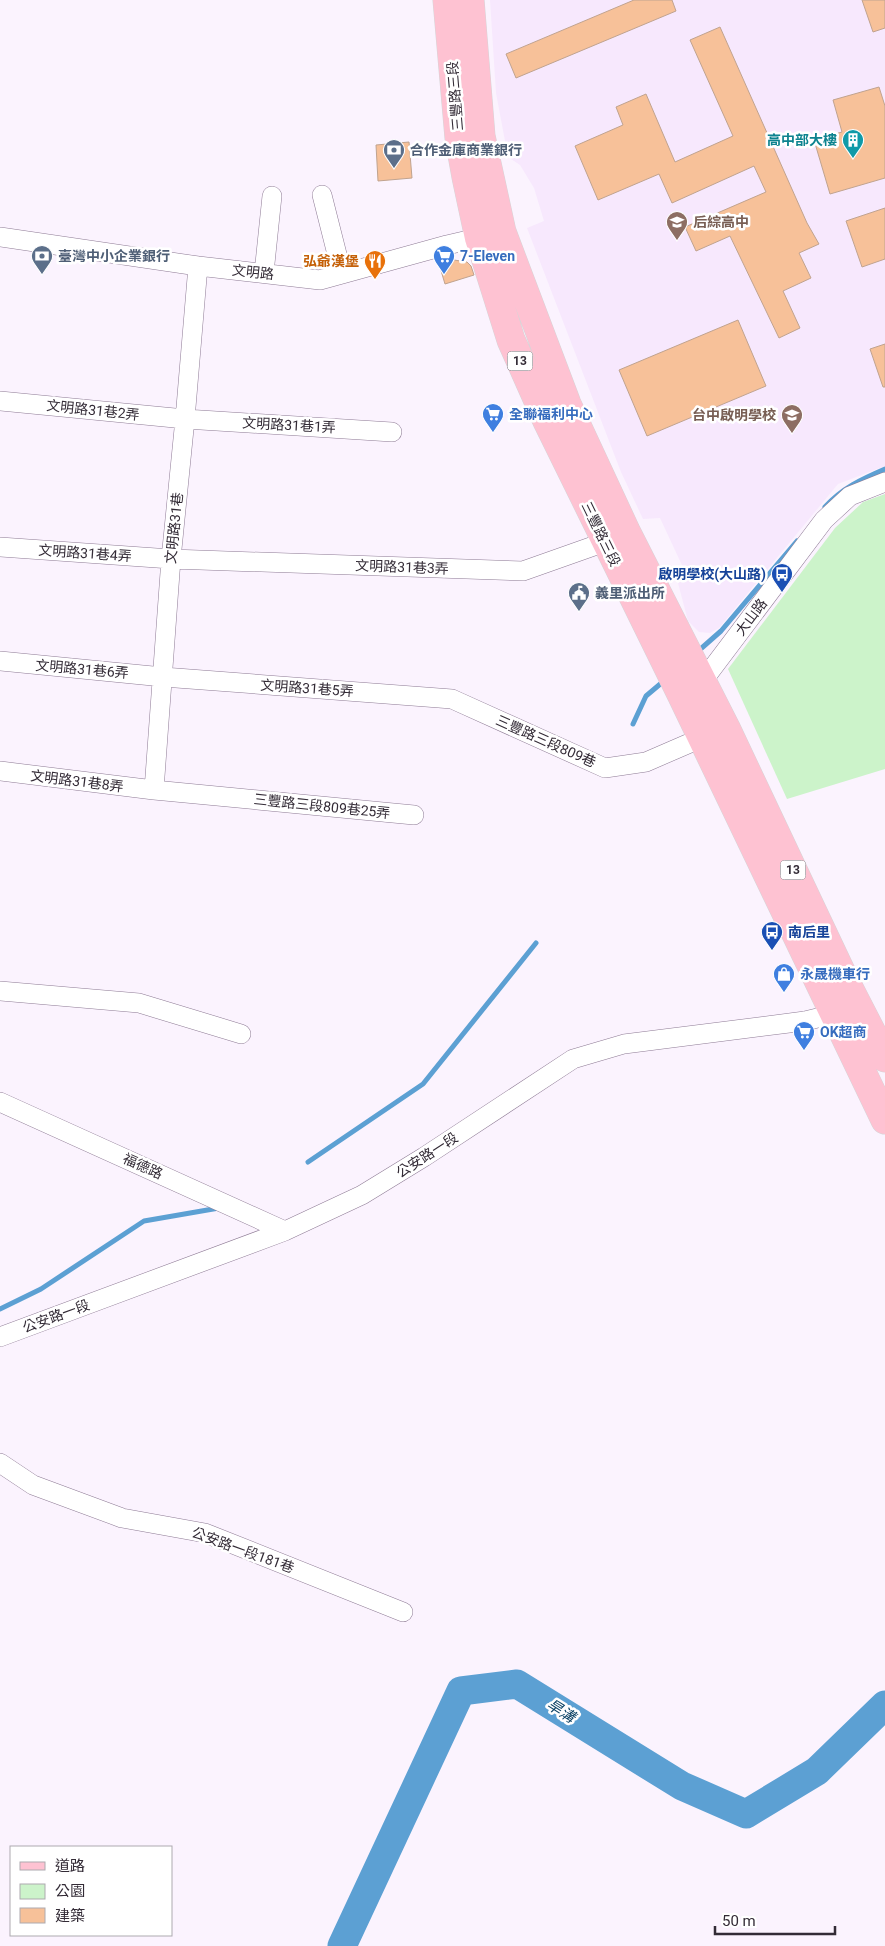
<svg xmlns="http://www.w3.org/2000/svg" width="885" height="1946" viewBox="0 0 885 1946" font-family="Roboto,'Noto Sans TC',sans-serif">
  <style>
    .built { fill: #f7e8fd }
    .green { fill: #ccf3ca }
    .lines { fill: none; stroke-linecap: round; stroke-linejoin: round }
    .stream { stroke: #5ca0d3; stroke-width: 5 }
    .river { stroke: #5ca0d3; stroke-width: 29 }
    .building { fill: #f7c199; stroke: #c0a38f }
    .minor-casing { stroke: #8e7b95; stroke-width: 20 }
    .primary-casing { stroke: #d6d5d7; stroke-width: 29 }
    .minor { stroke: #fff; stroke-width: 19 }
    .primary { stroke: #fec2d2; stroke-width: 28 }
    .labels { text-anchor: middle; stroke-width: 5; stroke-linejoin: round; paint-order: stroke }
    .shield { fill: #fff; stroke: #706b72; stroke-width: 1 }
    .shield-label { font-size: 12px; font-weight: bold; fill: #332b36 }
    .street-label { font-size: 14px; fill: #332b36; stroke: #fff }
    .culture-label { font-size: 14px; font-weight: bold; fill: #0d838f; stroke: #fff; text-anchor: end }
    .service-label { font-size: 14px; font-weight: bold; fill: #4e5e75; stroke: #fff; text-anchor: start }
    .education-label { font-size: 14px; font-weight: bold; fill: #785e54; stroke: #fff; text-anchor: start }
    .shop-label { font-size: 14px; font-weight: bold; fill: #366cbe; stroke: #fff; text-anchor: start }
    .food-label { font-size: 14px; font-weight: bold; fill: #c56008; stroke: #fff; text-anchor: end }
    .transit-label { font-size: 14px; font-weight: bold; fill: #164399; stroke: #fff; text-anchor: end }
    .water-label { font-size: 15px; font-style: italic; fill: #0a4164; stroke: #fff }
  </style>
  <rect width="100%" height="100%" fill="#fbf3fe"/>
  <path class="built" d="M490,0H885V466L838,484L719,628L710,633L699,632L688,621L678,583L687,576L660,518L643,519L621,472L527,228L544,221L534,188L520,165L508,157L496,93Z"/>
  <path class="green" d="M885,494V769L787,799L728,669L835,528L863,502Z"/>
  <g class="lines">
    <path class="stream" d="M825,507C842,488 862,479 885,469
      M696,653L721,631L797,541
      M633,724L646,696L665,680
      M308,1162L423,1084L536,943
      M0,1309L41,1289L144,1221L219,1208"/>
    <path class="river" d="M342,1946L461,1691L517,1684L682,1786L746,1814L817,1771L885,1705"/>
  </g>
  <path class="building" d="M634,0H672L676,11L516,78L506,54Z
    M862,0H885V28L873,32Z
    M720,27L807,223L819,244L799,253L811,278L783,291L800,328L779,338L730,236L696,251L685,227L766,192L754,166L672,203L659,174L598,200L575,146L623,125L616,107L646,94L675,162L733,136L690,40Z
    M879,87L885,106V178L830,194L814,140L842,132L833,100Z
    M409,142L412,178L378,181L376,145Z
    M885,208V259L862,267L846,221Z
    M454,260L467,262L471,266L474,275L445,284L439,264Z
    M738,320L766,386L647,436L619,370Z
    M885,344V387H883L870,349Z"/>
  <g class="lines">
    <g class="minor-casing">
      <path id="minor" d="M322,195L342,274
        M0,237L198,266L320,280L447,245L490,235
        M264,273L272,196
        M0,401L185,419L392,432
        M0,547L171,559L523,571L605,542L616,536
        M0,661L163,677L452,699L605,768L646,762L713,733
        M695,686L702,682L824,520L850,496L885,482
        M0,771L154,790L414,815
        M154,790L171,559L185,419L198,266
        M0,991L139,1003L241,1034
        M0,1102L285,1231
        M0,1337L285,1231L362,1195L424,1157L573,1059L624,1044L805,1021L834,1014L844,1009
        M0,1463L33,1485L122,1518L205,1533L403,1612"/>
    </g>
    <g class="primary-casing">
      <path id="primary" d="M447,0L459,138L466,177L479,238L511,340L547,421L681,694L885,1120
        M470,0L481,136L502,232L567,404L626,531L726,728L846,982L885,1058"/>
    </g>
    <use href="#minor" class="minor"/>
    <use href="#primary" class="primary"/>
  </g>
  <defs>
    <g id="building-pin" transform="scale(1.125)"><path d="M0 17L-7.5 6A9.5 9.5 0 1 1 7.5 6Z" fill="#0f9aa8" stroke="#fff"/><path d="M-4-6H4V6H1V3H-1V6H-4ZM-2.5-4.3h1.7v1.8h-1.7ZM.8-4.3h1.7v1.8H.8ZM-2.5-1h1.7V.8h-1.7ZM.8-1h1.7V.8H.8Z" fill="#fff"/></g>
    <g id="bank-pin" transform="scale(1.125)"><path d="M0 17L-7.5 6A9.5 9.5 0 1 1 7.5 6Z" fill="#5c6f8a" stroke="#fff"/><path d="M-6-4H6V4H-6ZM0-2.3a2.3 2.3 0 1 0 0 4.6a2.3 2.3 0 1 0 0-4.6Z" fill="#fff"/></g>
    <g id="school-pin" transform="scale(1.125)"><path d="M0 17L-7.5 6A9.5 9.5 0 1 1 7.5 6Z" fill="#8d6e63" stroke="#fff"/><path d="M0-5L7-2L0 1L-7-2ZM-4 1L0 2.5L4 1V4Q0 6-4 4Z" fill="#fff"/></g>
    <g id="supermarket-pin" transform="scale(1.125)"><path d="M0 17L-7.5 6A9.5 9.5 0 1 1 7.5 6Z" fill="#3f7fe0" stroke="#fff"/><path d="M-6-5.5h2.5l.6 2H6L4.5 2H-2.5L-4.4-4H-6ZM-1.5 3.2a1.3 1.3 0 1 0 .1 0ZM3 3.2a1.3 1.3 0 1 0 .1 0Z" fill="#fff"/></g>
    <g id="restaurant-pin" transform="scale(1.125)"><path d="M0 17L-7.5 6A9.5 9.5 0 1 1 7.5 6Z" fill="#e8710a" stroke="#fff"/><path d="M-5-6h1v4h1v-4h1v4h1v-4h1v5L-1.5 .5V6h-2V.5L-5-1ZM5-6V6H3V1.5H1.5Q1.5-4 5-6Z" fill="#fff"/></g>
    <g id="bus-pin" transform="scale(1.125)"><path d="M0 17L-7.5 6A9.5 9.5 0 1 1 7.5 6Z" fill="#1a4fb4" stroke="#fff"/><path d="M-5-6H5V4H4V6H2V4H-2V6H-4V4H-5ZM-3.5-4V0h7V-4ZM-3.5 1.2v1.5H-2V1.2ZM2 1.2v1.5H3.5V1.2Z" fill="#fff"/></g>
    <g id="civic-pin" transform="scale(1.125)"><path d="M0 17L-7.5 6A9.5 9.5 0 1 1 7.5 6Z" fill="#5c6f8a" stroke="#fff"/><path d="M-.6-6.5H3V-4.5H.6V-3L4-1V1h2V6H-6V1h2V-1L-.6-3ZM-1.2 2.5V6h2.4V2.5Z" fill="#fff"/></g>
    <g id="shop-pin" transform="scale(1.125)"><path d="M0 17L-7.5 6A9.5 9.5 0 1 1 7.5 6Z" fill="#3f7fe0" stroke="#fff"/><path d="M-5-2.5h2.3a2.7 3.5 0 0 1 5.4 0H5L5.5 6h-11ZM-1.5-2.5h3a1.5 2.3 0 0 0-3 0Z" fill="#fff"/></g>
  </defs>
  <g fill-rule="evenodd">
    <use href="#building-pin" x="853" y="140"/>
    <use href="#bank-pin" x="394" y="150"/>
    <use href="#school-pin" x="677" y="222"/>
    <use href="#bank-pin" x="42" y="256"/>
    <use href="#supermarket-pin" x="444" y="256"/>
    <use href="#restaurant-pin" x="375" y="261"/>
    <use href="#supermarket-pin" x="493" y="414"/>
    <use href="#school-pin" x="792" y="415"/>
    <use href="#bus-pin" x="782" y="574"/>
    <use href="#civic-pin" x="579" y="593"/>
    <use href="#bus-pin" x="772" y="932"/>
    <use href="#shop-pin" x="784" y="974"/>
    <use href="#supermarket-pin" x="804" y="1032"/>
  </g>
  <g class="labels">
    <g class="shield">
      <rect x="507.5" y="351.5" width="25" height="19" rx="4"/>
      <rect x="780.5" y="860.5" width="25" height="19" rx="4"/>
    </g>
    <g class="shield-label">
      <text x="520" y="365">13</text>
      <text x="793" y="874">13</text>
    </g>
    <g class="street-label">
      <text transform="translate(455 96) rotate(-95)" y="5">三豐路三段</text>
      <text transform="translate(253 272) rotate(6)" y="5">文明路</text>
      <text transform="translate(93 410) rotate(6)" y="5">文明路31巷2弄</text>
      <text transform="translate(289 425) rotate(3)" y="5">文明路31巷1弄</text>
      <text transform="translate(174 528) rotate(-84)" y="5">文明路31巷</text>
      <text transform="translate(601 534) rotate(64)" y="5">三豐路三段</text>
      <text transform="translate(85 553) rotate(4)" y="5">文明路31巷4弄</text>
      <text transform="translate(402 567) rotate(2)" y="5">文明路31巷3弄</text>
      <text transform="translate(751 617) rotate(-53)" y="5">大山路</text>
      <text transform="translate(82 669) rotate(5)" y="5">文明路31巷6弄</text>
      <text transform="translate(307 688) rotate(4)" y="5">文明路31巷5弄</text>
      <text transform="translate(546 741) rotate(24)" y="5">三豐路三段809巷</text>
      <text transform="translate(77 781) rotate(7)" y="5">文明路31巷8弄</text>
      <text transform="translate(322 806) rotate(6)" y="5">三豐路三段809巷25弄</text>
      <text transform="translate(427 1155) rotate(-33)" y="5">公安路一段</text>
      <text transform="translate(143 1166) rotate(24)" y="5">福德路</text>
      <text transform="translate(56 1316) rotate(-20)" y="5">公安路一段</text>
      <text transform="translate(243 1550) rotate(20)" y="5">公安路一段181巷</text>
    </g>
    <g class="culture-label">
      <text x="837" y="145">高中部大樓</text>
    </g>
    <g class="service-label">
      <text x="410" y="155">合作金庫商業銀行</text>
      <text x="58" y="261">臺灣中小企業銀行</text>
      <text x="595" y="598">義里派出所</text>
    </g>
    <g class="education-label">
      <text x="693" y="227">后綜高中</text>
      <text x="776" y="420" text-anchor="end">台中啟明學校</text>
    </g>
    <g class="shop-label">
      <text x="460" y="261">7-Eleven</text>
      <text x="509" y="419">全聯福利中心</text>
      <text x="800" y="979">永晟機車行</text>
      <text x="820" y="1037">OK超商</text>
    </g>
    <g class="food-label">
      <text x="359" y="266">弘爺漢堡</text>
    </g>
    <g class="transit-label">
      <text x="766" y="579">啟明學校(大山路)</text>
      <text x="788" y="937" text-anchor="start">南后里</text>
    </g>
    <g class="water-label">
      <text transform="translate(561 1711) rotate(32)" y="5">旱溝</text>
    </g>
  </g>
  <rect x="10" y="1846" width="162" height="90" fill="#ffffff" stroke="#adaaaf"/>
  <rect x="20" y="1862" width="25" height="8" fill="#fec2d2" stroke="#adaaaf"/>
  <text x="55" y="1871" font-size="15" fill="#332b36">道路</text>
  <rect x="20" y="1884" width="25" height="15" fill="#ccf3ca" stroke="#adaaaf"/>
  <text x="55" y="1896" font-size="15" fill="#332b36">公園</text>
  <rect x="20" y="1908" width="25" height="15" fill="#f7c199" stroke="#adaaaf"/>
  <text x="55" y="1921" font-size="15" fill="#332b36">建築</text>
  <path d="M715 1926v8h120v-8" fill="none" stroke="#332b36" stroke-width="2.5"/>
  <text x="722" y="1926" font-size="15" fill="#332b36" stroke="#ffffff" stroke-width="4" paint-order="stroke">50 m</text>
</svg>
